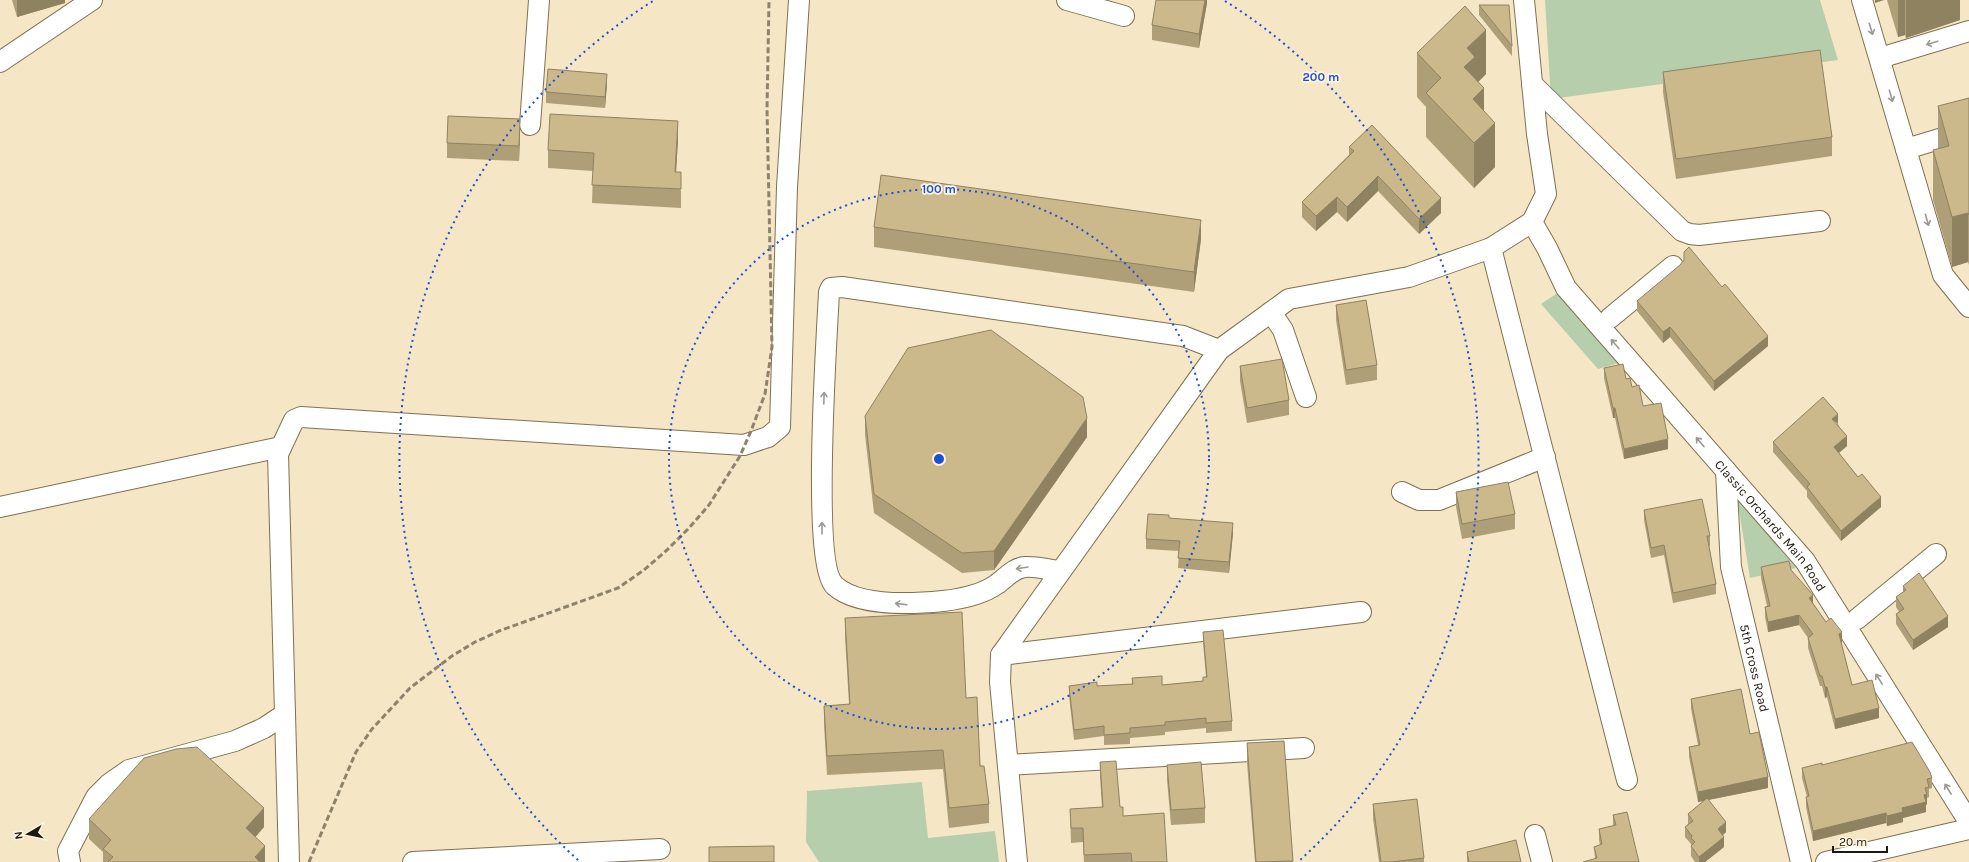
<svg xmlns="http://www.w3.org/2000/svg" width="1969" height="862" viewBox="0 0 1969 862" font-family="Karla,sans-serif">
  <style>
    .green { fill: #b6ceac }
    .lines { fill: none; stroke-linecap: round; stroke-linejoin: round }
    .minor-casing { stroke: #7e7152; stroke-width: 22 }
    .minor { stroke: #fff; stroke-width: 20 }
    .rail { stroke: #8d836c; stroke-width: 3; stroke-dasharray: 6 3; stroke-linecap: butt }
    .wall { fill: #af9f78 }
    .shaded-wall { fill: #8e8261 }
    .building { fill: #cbb98b; stroke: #8e8261 }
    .oneway { stroke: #9a9892 }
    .ring { fill: none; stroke: #1d4ed8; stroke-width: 2; stroke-dasharray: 2 4 }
    .labels { text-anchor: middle; stroke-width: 3.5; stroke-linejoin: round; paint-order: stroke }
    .street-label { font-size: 13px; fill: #1e190d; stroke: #fdf5e0 }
    .centre { fill: #1d4ed8; stroke: #fdf5e0; stroke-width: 2 }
    .ring-label { font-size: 12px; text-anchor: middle; font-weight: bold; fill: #1d4ed8; stroke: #fdf5e0; stroke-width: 3.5; stroke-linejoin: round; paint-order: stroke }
  </style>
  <rect width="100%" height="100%" fill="#f5e7c5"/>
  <path class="green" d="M1545,0H1820L1838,60L1551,99Z
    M1562,290L1619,363L1598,369L1541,304Z
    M1737,498L1796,568L1750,578Z
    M922,782L928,838L995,831L999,862H819L806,842L807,791Z"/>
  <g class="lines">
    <g class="minor-casing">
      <g id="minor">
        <path d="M1067,0L1124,16"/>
        <path d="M1862,0L1943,275L1969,307"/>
        <path d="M1880,58L1969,31"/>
        <path d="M0,62L92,0"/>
        <path d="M1532,84L1682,231L1690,234L1699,235L1820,221"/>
        <path d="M530,125L539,0"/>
        <path d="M1906,149L1969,130"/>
        <path id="s1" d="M1532,222L1547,248L1566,288L1805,561L1969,822"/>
        <path d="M1491,248L1627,780"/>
        <path d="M1271,312L1283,330L1306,397"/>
        <path d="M1610,318L1673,266"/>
        <path id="s2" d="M1726,471L1731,567L1801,862"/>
        <path d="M1402,492L1419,500H1439L1545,457"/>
        <path d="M0,507L281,447"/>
        <path d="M1060,571C1049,570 1036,566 1025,567C1013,568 1006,578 997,584C982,595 961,599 943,601C912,604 859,607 835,586C811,565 827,334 829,292L831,288L842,287L1183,336L1219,350"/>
        <path d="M1857,619L1936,554"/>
        <path d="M1001,655L1361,612"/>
        <path d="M1008,765L1304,748"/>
        <path d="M1535,835L1542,862"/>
        <path d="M70,862L68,851L96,797L109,784L129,770L235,741L264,728L285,714"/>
        <path d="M289,862L278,454L294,420L301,417L744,445L768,437L780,427L787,187L799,0"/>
        <path d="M413,862L660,849"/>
        <path d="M1017,862L1000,682L1001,655L1219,350L1289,299L1409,277L1491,248L1532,222L1546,194L1537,134L1524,0"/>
        <path d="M1826,862L1969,829"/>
      </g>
    </g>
    <use href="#minor" class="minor"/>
    <path class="rail" d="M309,862L356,752L372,729L410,688L452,656L475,642L499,631L618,588L644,570L667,550L689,528L709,505L740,456L751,431L765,394L772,347L767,109L769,0"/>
  </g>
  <path class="wall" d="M12,0H65V3L17,17Z
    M1207,0V3L1199,48L1152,40V25Z
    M1887,0H1960V20L1906,38L1905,35L1898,37Z
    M1479,5L1512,46V56L1479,15Z
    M1417,53L1486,74L1478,82L1495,167L1474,188L1426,137V107L1417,97Z
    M1663,72L1832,137V156L1676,179L1663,92Z
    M607,84L605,108L546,103V92Z
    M1969,98V265L1968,262L1952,267L1933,200V150L1938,149V106Z
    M520,134L519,161L447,158V143Z
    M678,139L676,172L681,191V208L592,203L593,171L548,168V150Z
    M1349,147L1441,213L1419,234L1378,191L1347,222L1337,212L1316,231L1302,217V202L1349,155Z
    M874,227L1201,239L1194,292L874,247Z
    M1684,252L1768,346L1714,391L1670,337L1663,343L1637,311V301L1680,265L1684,260Z
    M1336,305L1377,365V380L1346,385L1336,320Z
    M1240,366L1289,400V415L1247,423L1240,381Z
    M1604,368L1626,379L1632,387L1668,449L1624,459L1615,418H1613L1604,378Z
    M865,416L1087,437L994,570L962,573L874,513L865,435Z
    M1838,424L1847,446L1839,453L1881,507L1841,541L1807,497V491L1773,452V442Z
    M1456,492L1515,514V529L1462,539L1456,507Z
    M1644,510L1710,536V546H1709L1716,584V594L1673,603L1664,555L1651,558L1644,520Z
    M1169,518L1233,533L1229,573L1178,568L1179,551L1146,549V539Z
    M1761,567L1791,570L1813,603L1826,622L1842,642L1841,643L1852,685L1879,718L1835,729L1827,697L1825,698L1822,686H1820L1808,648V638L1799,625L1768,632L1765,617V607L1767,606L1761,578Z
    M1903,586L1948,627L1913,650L1896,624V614L1899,612L1896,607V597L1903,592Z
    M845,618L966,698L989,804V823L949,828L943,769L827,775L824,725V706L849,704L845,637Z
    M1203,632L1232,721V731L1206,733V728L1165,732V735L1130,738V744L1104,745V736L1074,740L1069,696V686H1097L1132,684V678L1162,685L1203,681L1206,677L1203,642Z
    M1691,699L1750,734L1768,788L1708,800L1726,832L1723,835L1724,847L1705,862H1695L1691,856V844L1685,837V827L1688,824V814L1704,801L1698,802L1689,757V747L1698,745L1691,709Z
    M1284,741L1293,862H1255L1247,763V743Z
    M1100,762L1123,816L1167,862H1084L1083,842L1071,843L1070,809L1102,808L1100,776Z
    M1167,765L1205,808V823L1171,825L1167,780Z
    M1822,765L1932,778V788L1929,789V797L1927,798V804L1926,805V812L1903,818V822L1887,826L1886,823L1813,841L1806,807V797H1807L1802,778V768Z
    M1373,804L1424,858V862H1379L1373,819Z
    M1613,815L1639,862L1595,859L1594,847L1600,845L1599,840V829L1613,826Z
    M89,819L264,827L255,837L265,862H103V852L89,839Z
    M1467,852L1521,862H1467Z"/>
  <path class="shaded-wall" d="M17,0H65V3L17,17Z
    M1205,0H1207V3L1199,48V34Z
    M1875,0H1884L1875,3Z
    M1898,0H1905V35L1898,37Z
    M1906,0H1960V20L1906,38Z
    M1486,30V74L1475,85L1484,88V132L1473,143V103L1464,67L1467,48Z
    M607,74V84L605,108V97Z
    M520,119V134L519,161V146Z
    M678,121V139L675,190V172Z
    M1495,123V167L1474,188V143Z
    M1378,176V191L1347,222V207Z
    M1337,197V212L1316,231V216Z
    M1441,198V213L1419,234V219Z
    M1968,213V262L1952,267V217Z
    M1201,220V239L1194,292V272Z
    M1670,327V337L1663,343V332Z
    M1768,336V346L1714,391V381Z
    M1613,408H1615V418H1613Z
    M1838,414V424L1832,419Z
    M1087,418V437L994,570V551Z
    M1847,436V446L1834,457V447Z
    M1668,439V449L1624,459V449Z
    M1881,497V507L1841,541V531Z
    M1233,523V533L1229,573V562Z
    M1813,595V605L1809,598Z
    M1799,615V625L1768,632V622Z
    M1948,616V627L1913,650V640Z
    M1842,632V642L1839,644V634Z
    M1825,687H1827V697L1825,698Z
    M1879,708V718L1835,729V719Z
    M1768,777V788L1698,802V792Z
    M1927,794V804L1926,805V812L1903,818V822L1887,826V816L1924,795Z
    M264,808V827L246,848V828Z
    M1886,813V823L1813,841V831Z
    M1726,822V832L1718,839V829Z
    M1724,837V847L1705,862H1699V857Z
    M265,846V862H255V857Z"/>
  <path class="building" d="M1156,0H1205L1199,34L1152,25Z
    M1479,5H1509L1512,46Z
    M1465,6L1486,30L1467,48L1475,57L1464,67L1484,88L1473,99L1495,123L1474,143L1426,93L1441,78L1417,53Z
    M1820,50L1832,137L1676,159L1663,72Z
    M548,69L607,74L605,97L546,92Z
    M1969,98V215L1968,213L1952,217L1933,150L1949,146L1938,106Z
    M550,114L678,121L675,172H681V189L592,185L594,153L548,150Z
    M448,116L520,119L519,146L447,143Z
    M1372,125L1441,198L1419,219L1378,176L1347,207L1337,197L1316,216L1302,202L1354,151L1349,147Z
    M881,175L1201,220L1194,272L874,227Z
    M1689,247L1722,287L1725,284L1768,336L1714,381L1670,327L1663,332L1637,301L1680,265L1684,260V252Z
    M1366,300L1377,365L1346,370L1336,305Z
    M991,330L1083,397L1087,418L994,551L962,553L874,494L865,416L908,348Z
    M1282,359L1289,400L1247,408L1240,366Z
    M1623,364L1626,379L1630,378L1632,387L1639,385L1643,406L1661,403L1668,439L1624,449L1615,408H1613L1604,368Z
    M1823,397L1838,414L1832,419L1847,436L1834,447L1858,477L1862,474L1881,497L1841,531L1807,487L1810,484L1773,442Z
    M1508,482L1515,514L1462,524L1456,492Z
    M1702,499L1710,536H1707L1716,584L1673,593L1664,545L1651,548L1644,510Z
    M1148,514L1169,515V518L1233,523L1229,562L1178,558L1180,541L1146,539Z
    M1789,561L1791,570L1813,595L1809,598L1826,622L1831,618L1842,632L1839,634L1852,685L1872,680L1879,708L1835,719L1827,687H1825L1822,676H1820L1808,638L1813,634L1799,615L1768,622L1765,607L1770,606L1761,567Z
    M1919,573L1948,616L1913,640L1896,614L1904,609L1896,597L1906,590L1903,586Z
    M962,612L966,698L977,697L980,766H984L989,804L949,808L943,750L827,756L824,706L850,704L845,618Z
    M1223,630L1232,721L1206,723V718L1165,722V725L1130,728V733L1104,735V726L1074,730L1069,686L1097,682V686L1133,684L1132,678L1162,676V685L1203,681V677H1207L1203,632Z
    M1741,689L1750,734L1759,732L1768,777L1698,792L1689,747L1700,745L1691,699Z
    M1284,741L1293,861L1256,862L1247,743Z
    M1912,742L1930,772L1932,778L1927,779L1929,787L1925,788L1927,794L1924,795L1926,802L1902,808L1903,812L1887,816L1886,813L1813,831L1806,797L1809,796L1802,768L1822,763V765Z
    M197,747L264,808L246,828L265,846L255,857L260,862H108L113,857L103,849L111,840L89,819L144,758L176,749Z
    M1116,761L1120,807H1123V816L1164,813L1167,862H1132L1131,853L1084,855L1083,828H1071L1070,809L1103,807L1100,762Z
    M1201,762L1205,808L1171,810L1167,765Z
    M1707,798L1726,822L1718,829L1724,837L1699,857L1691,846L1695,842L1691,838L1692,836L1685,827L1693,821L1688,814Z
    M1417,799L1424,858L1391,862H1381L1373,804Z
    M1627,812L1639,862H1583L1597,858L1594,847L1602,844L1599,829L1616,825L1613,815Z
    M1516,840L1521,862H1469L1467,852Z
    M774,846V862H709V847Z"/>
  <defs><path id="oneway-shaft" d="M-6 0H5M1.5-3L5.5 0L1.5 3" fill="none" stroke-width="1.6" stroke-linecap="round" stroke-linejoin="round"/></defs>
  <g class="oneway">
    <use href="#oneway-shaft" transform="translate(1871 29) rotate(73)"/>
    <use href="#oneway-shaft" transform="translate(1932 43) rotate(163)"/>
    <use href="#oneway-shaft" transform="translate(1891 96) rotate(74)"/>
    <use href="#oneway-shaft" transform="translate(1927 220) rotate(74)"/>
    <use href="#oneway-shaft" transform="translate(1615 344) rotate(-131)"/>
    <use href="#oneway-shaft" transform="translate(824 398) rotate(-88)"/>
    <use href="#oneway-shaft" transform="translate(1700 442) rotate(-131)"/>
    <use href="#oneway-shaft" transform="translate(822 528) rotate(-90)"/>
    <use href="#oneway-shaft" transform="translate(1022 568) rotate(171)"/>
    <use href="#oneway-shaft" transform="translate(901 604) rotate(-173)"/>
    <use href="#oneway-shaft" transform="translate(1879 679) rotate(-122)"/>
    <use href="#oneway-shaft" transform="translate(1948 789) rotate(-122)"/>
  </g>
  <g class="ring">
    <circle cx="939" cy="459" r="270"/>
    <path d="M578 860A540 540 0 0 1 653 1M1225 1A540 540 0 0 1 1300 860"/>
  </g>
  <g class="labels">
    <g class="street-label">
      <text dy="5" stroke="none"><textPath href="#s1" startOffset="388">Classic Orchards Main Road</textPath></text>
      <text dy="5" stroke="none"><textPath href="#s2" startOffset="200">5th Cross Road</textPath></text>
    </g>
  </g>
  <circle cx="939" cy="459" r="6" class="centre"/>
  <g class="ring-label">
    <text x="1321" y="81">200 m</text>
    <text x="939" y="193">100 m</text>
  </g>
  <g transform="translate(28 834) rotate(261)" stroke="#fdf5e0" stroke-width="3" paint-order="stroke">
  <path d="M0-3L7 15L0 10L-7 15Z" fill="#1e190d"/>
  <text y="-6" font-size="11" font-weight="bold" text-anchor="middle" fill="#1e190d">N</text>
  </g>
  <path d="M1833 846v6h54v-6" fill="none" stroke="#1e190d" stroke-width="2"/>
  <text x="1839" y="846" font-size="12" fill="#1e190d" stroke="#fdf5e0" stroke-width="3" paint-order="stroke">20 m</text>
</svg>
